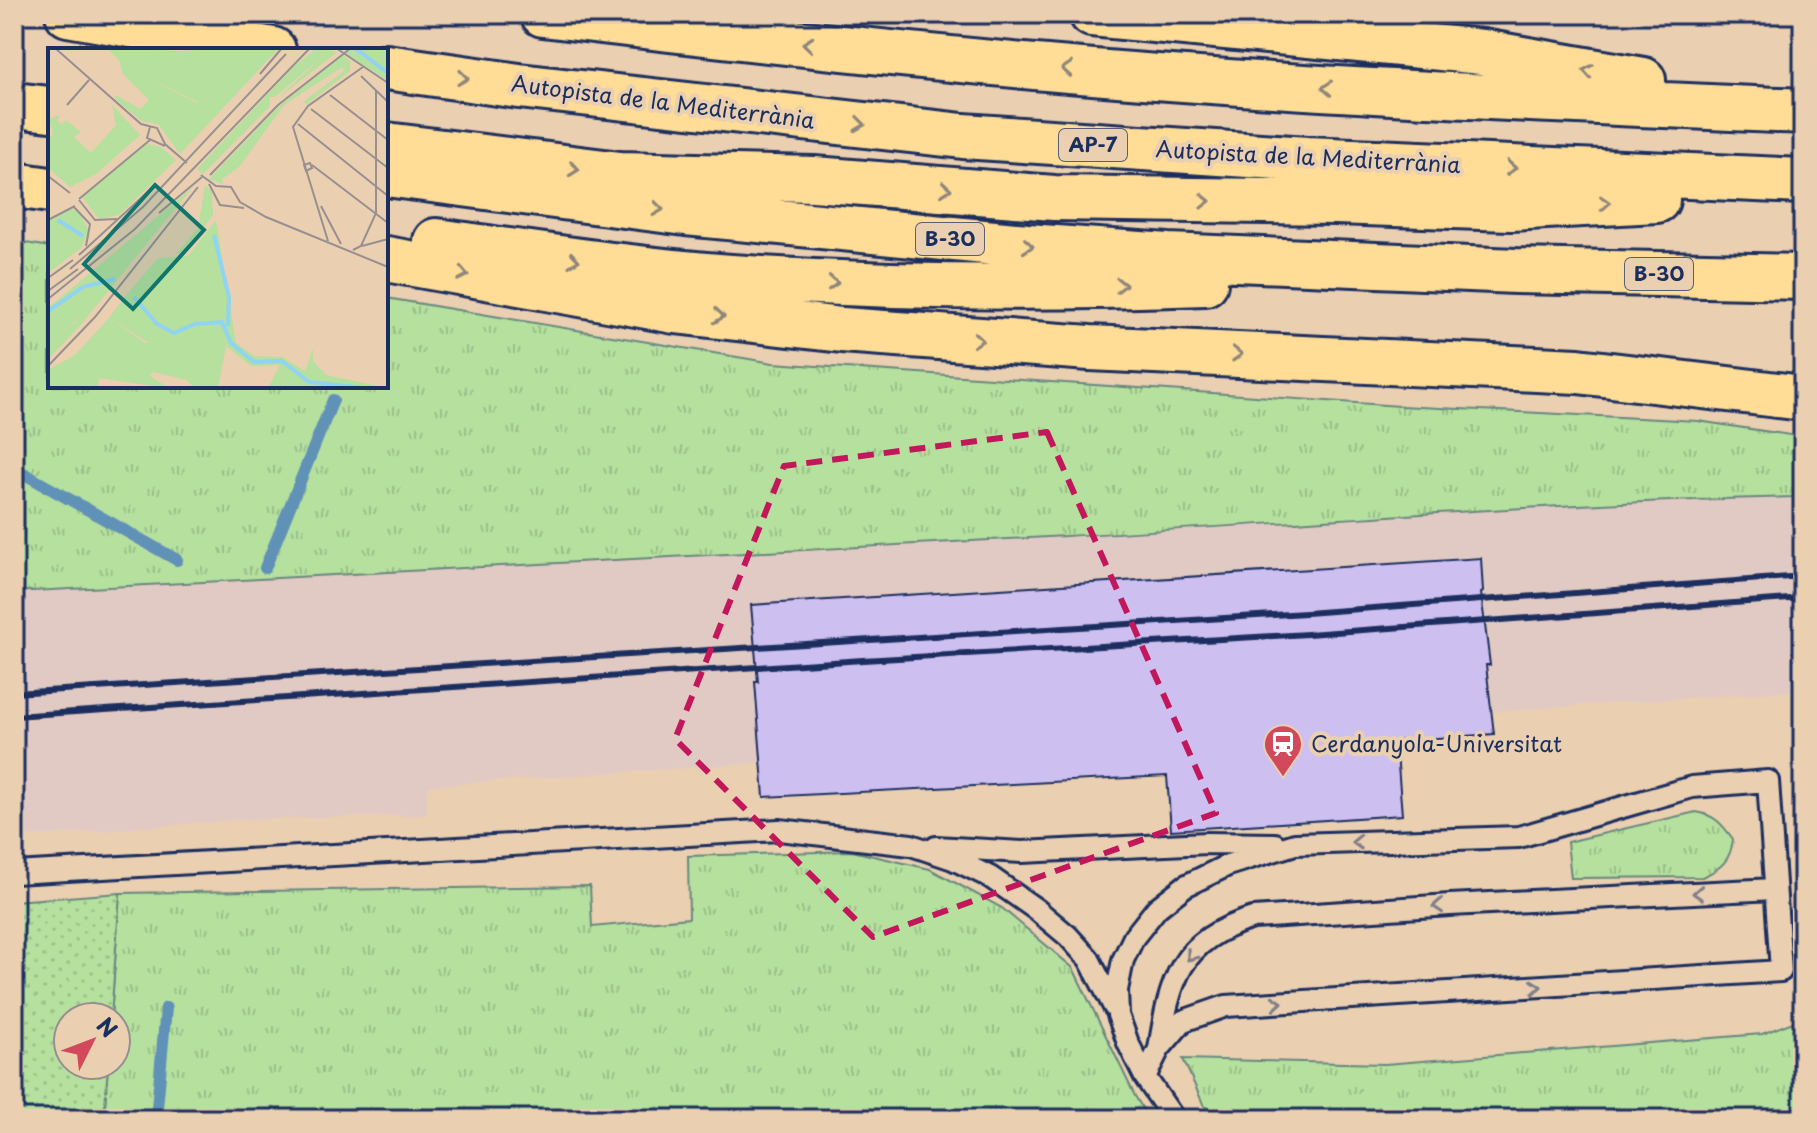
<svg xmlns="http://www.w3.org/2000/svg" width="1817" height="1133" viewBox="0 0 1817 1133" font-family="'Playpen Sans',sans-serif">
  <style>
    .built { fill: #e2cac4 }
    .grass { fill: url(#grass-tufts); stroke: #68887e; stroke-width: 2 }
    .garden { fill: url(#garden-dots); stroke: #68887e; stroke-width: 2 }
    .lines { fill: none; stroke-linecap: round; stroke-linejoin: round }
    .stream { stroke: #6191b7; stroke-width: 12 }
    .building { fill: #cebff1; stroke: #1b2f5e; stroke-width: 2 }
    .service-casing { stroke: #1b2f5e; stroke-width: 26 }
    .trunk-casing { stroke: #1b2f5e; stroke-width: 50 }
    .motorway-casing { stroke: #1b2f5e; stroke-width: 50 }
    .service { stroke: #eacfb1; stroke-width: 20 }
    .trunk { stroke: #ffdd96; stroke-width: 44 }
    .motorway { stroke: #ffdd96; stroke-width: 44 }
    .rail { stroke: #1b2f5e; stroke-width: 6 }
    .oneway { stroke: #8d867a }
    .oneway2 { stroke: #827f88 }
    .marked { fill: none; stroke: #c2185b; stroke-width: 6; stroke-dasharray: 16 10; stroke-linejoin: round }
    .labels { text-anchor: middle; stroke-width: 8; stroke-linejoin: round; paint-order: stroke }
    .shield { fill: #eacfb1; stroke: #595f77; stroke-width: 2 }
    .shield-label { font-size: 20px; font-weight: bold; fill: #1b2f5e }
    .street-label { font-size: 22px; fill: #1b2f5e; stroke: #eacfb1 }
    .poi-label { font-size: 22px; fill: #1b2f5e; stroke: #eacfb1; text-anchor: start }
    .inset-river { fill: none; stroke: #90d3f2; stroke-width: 4 }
    .inset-road { fill: none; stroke: #978f90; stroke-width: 2 }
    .view { fill: #0f766e; fill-opacity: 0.15; stroke: #0f766e; stroke-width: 4 }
    .inset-edge { fill: none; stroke: #1b2f5e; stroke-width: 4 }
  </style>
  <defs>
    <pattern id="grass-tufts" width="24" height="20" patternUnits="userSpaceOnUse" patternTransform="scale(2)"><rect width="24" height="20" fill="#b5e09e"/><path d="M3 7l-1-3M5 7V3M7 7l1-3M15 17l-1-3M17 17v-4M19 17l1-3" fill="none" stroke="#9bc08a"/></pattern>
    <pattern id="garden-dots" width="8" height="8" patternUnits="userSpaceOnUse" patternTransform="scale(2)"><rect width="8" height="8" fill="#b5e09e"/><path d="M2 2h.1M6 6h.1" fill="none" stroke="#9bc08a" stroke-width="1.8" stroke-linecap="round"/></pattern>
  </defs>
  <rect width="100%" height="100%" fill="#eacfb1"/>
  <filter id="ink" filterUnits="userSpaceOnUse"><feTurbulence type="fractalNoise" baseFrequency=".0125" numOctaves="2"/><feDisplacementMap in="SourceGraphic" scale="16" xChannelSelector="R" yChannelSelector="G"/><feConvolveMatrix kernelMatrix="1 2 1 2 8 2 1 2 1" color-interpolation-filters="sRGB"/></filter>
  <g filter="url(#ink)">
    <path class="built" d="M1803,497V690L427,786V815L236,820L14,838V592L402,570L829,550L1661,500Z"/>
    <path class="grass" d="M14,241L50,247V386H386V298L773,363L1400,406L1698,421L1803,437V497C1557,502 1311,522 1066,536C715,556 365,572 14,592Z
      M1696,812C1715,815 1722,824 1733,839C1731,860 1721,869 1702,877L1571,878L1567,842Z
      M852,851L930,869L1002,908L1073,968L1135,1096L1149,1119H104L108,1065H116V1017H111L120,893L590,886L592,927L689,918L688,856Z
      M1803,1018V1119H1231L1204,1106L1183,1059L1385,1064L1762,1034Z"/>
    <path class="garden" d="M120,893L111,1017H68V1065H108L104,1119H14V901Z"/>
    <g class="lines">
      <path class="stream" d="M14,468L177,560
        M265,568L333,400
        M156,1119L166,1008"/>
    </g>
    <path class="building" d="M1481,558L1483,592L1481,593L1490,665H1486L1494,734L1396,741L1402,815L1171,830L1167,776L764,797L755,682H758L751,605Z"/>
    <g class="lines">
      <g class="service-casing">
        <path id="service" d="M936,847L1022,852L1207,843L1275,844
          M14,873L779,830L911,845L953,859L990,877L1037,910L1068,936L1089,959L1114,1007
          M1159,1049C1170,980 1179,940 1253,918L1450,905L1775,889
          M1145,1077L1159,1049L1183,1021L1226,1006L1781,971L1768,781L1692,787L1519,837L1295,844L1228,865L1185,886L1157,908L1134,937L1123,960L1117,990L1118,1015L1128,1043L1145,1077L1174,1119"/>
      </g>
      <g class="trunk-casing">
        <path id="trunk" d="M386,174L686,213L1027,246L1168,256L1516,271L1803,277
          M14,185L50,190
          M436,241C534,254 632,270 731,277C888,288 1048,289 1205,283
          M386,259L675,311L842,330L1090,348L1578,371L1803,398"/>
      </g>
      <g class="motorway-casing">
        <path id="motorway" d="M68,14L273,50
          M543,14C707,34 871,52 1035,67C1291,90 1547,100 1803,111
          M1092,14L1482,52L1643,80
          M386,67L519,86L963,136L1307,159L1803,181
          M14,105L50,109
          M386,145L620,174L814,179L1054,198L1335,202L1511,208L1657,200"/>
      </g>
      <use href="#service" class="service"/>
      <use href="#trunk" class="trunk"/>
      <use href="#motorway" class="motorway"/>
      <path class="rail" d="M14,693L1306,613L1803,576
        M14,716L863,660L1308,634L1803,598"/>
    </g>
    <defs><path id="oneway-chevron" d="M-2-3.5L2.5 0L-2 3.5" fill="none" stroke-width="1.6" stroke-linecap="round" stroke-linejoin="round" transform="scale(2)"/></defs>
    <g class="oneway">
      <use href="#oneway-chevron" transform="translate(808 44) rotate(-174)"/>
      <use href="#oneway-chevron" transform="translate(1067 69) rotate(-176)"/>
      <use href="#oneway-chevron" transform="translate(1588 71) rotate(-170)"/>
      <use href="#oneway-chevron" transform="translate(463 78) rotate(8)"/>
      <use href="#oneway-chevron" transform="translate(1327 88) rotate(-177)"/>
      <use href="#oneway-chevron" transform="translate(860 124) rotate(7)"/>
      <use href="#oneway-chevron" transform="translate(1511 168) rotate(3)"/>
      <use href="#oneway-chevron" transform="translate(574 169) rotate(6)"/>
      <use href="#oneway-chevron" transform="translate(946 189) rotate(5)"/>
      <use href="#oneway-chevron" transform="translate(1205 201)"/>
      <use href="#oneway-chevron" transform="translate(1605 203) rotate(-3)"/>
      <use href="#oneway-chevron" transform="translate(658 209) rotate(7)"/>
      <use href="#oneway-chevron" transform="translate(1028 246) rotate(5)"/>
      <use href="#oneway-chevron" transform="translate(574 260) rotate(8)"/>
      <use href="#oneway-chevron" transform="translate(463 274) rotate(11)"/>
      <use href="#oneway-chevron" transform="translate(833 283) rotate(3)"/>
      <use href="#oneway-chevron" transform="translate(1121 285)"/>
      <use href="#oneway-chevron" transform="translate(719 316) rotate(6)"/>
      <use href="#oneway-chevron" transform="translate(978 340) rotate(4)"/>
      <use href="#oneway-chevron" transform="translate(1237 354) rotate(2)"/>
    </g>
    <g class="oneway2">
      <use href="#oneway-chevron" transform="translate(1357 842) rotate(178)"/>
      <use href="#oneway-chevron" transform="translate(1698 893) rotate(177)"/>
      <use href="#oneway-chevron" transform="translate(1438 906) rotate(176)"/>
      <use href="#oneway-chevron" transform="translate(1191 956) rotate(129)"/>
      <use href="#oneway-chevron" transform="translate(1536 987) rotate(-4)"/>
      <use href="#oneway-chevron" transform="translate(1277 1003) rotate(-4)"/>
    </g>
  </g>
  <path class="marked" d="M1047,432L1216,813L873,937L675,739L784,466Z"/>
  <defs>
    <g id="station-pin" transform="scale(2)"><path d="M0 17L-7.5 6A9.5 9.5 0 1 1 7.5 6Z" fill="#d1495b" stroke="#eacfb1"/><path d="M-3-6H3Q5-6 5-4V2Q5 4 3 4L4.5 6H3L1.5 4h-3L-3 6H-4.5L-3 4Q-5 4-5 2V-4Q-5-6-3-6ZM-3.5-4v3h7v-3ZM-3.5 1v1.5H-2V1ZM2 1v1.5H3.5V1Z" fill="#fff"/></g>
  </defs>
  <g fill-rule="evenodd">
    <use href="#station-pin" x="1283" y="744"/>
  </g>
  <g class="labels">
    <g class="shield">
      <rect x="1059" y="129" width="68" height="32" rx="6"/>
      <rect x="916" y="223" width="68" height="32" rx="6"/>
      <rect x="1625" y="258" width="68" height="32" rx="6"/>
    </g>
    <g class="shield-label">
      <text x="1093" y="152">AP-7</text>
      <text x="950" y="246">B-30</text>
      <text x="1659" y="281">B-30</text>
    </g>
    <g class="street-label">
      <text transform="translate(663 102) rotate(7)" y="8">Autopista de la Mediterrània</text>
      <text transform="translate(1308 157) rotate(3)" y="8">Autopista de la Mediterrània</text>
    </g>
    <g class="poi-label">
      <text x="1311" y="752">Cerdanyola-Universitat</text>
    </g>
  </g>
  <g transform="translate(48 48)">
    <rect width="340" height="340" fill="#eacfb1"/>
    <path d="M59,0H104L110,13L100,14L109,34L148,55L173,44L198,0H231L132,106L110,76L94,73L67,51L68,47L92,61L101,52L74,25L72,14ZM269,0L222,45L227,48L221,50L222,58L155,126L149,121L246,18ZM271,0L289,4L229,51L277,6ZM306,0H337L340,33L298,6ZM295,7L302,13V23L259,56L255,54L296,23L294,19L236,57L191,119L174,131L175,136L161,131L231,58ZM64,57L92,87L48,126L22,139L0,120V91L5,86L1,71L12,67L9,73L14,76L18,72L33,84L26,89L43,105L68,77ZM99,96L113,99L128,112L71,167L51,171L34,149ZM157,137L164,144L165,167L136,205L128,206L150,180ZM145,139L31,279L0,311V295L31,271L35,257L0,282V260ZM18,161L30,162L41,183L33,200L0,225V174ZM168,172L188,295L206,308L234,309L257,323L265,301V313L278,327L340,340H220L232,317L203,318L178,298L170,340H146L139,332L105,324L102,328L121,340L51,330L50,340H0V322L27,307L61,270L97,295L172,282L170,272L124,282L79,246L110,210L140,208Z" fill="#b5e09e"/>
    <path d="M104,0L127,3L198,0L173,44L155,57L108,33L100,13L109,12ZM10,169L22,179L32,176L33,189L26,197L0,181Z" fill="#b5e09e"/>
    <path d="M269,0L278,5L227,49L222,44ZM79,246L124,282L170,272L172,282L126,291L117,305L61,270ZM36,256L40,260L37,265L0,295V282Z" fill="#b5e09e"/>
    <path d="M6,94L39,120L24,139L0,119V102Z" fill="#b5e09e"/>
    <path class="inset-river" d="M307,0L340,25M10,172L35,188M166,187L181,249L180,278M86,249L109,276L126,285L147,276L174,274L183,295L206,314L234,313L261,334L318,340M0,263L35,239L67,231"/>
    <path class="inset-road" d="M7,0L93,76L109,80L117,96L139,115M288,0L340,35M212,26L234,0M313,28L340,54M282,47L340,92M19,57L41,32M263,61L340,120M250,76L340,148M102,79L99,90L117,98M262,115L264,120L258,123L256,117ZM264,117L340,175M153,127L168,138L183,139L192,154L218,169L340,219M162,127L230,57L303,0M0,128L22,145M161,136L172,157L196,160M31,151L102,92M31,152L47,172L69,171M25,158L42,176L38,198M273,158L293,196M111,165L154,129M0,172L27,158M280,193L245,79L260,58L315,19M314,198L340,191M305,202L313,198L328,165V43M31,207L105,139M22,221L95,159L238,6M0,230L25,212M0,243L30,221M0,251L87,181L262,0M0,318L47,269L150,139"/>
    <path class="view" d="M107,137L156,182L85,261L36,216Z"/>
    <rect width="340" height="340" class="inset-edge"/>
  </g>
  <rect width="1817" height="1133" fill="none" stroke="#eacfb1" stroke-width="48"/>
  <rect x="24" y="24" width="1769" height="1085" fill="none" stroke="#1b2f5e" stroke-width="3" filter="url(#ink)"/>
  <g transform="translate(92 1041) rotate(48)"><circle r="38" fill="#eacfb1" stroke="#978f90" stroke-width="2"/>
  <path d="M0-6L14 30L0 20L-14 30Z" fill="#d1495b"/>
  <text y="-12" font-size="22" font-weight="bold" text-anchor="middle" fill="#1b2f5e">N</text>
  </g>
</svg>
